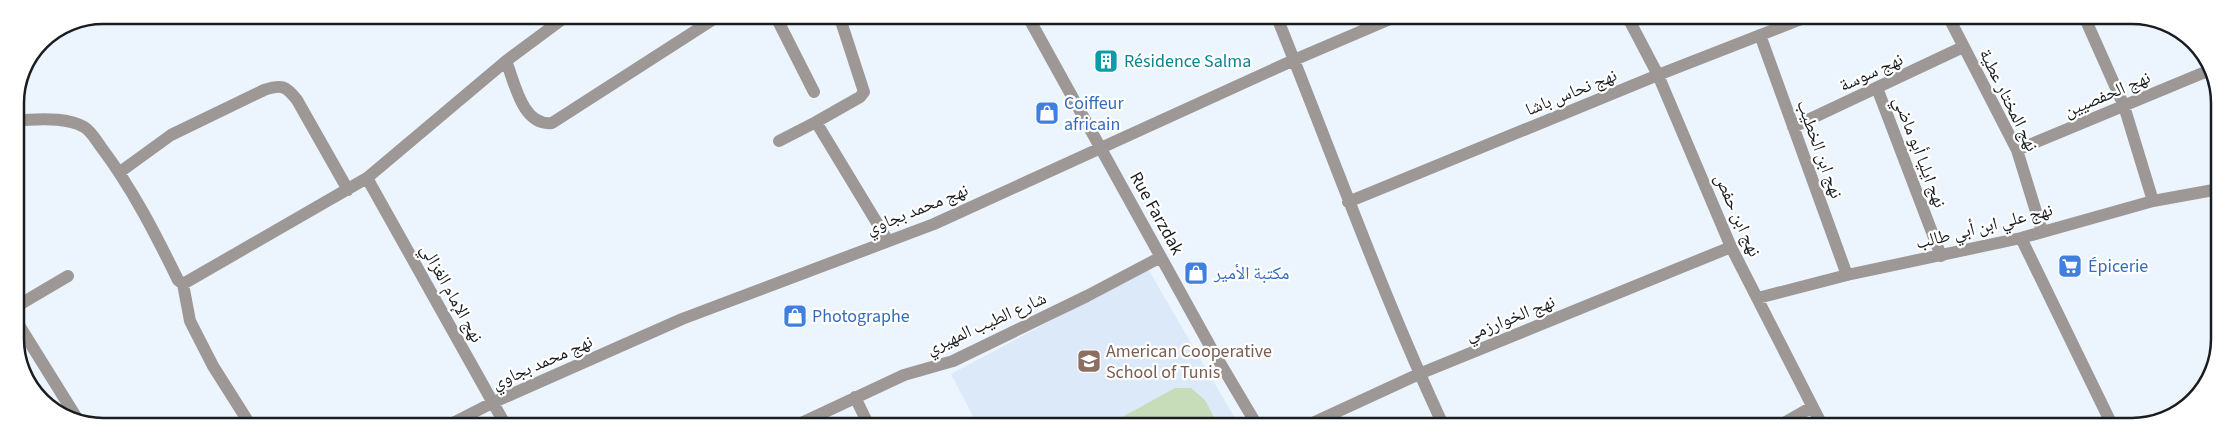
<svg xmlns="http://www.w3.org/2000/svg" width="2235" height="442" viewBox="0 0 2235 442" font-family="'Source Sans 3','Noto Naskh Arabic',sans-serif">
  <style>
    .built { fill: #dce9f9 }
    .green { fill: #c7ddb9 }
    .lines { fill: none; stroke-linecap: round; stroke-linejoin: round }
    .street { stroke: #9d9896; stroke-width: 12 }
    .labels { text-anchor: middle; stroke-width: 4.5; stroke-linejoin: round; paint-order: stroke }
    .culture-label { font-size: 18px; fill: #0d838f; stroke: #fff; text-anchor: start }
    .street-label { font-size: 18px; fill: #1a1d20; stroke: #fff }
    .shop-label { font-size: 18px; fill: #366cbe; stroke: #fff; text-anchor: start }
    .education-label { font-size: 18px; fill: #785e54; stroke: #fff; text-anchor: start }
    .rim { fill: none; stroke: #1a1d20; stroke-width: 2.5 }
  </style>
  <rect width="100%" height="100%" fill="#ecf5fe"/>
  <path class="built" d="M1148,269L1240,427L978,426L951,374Z"/>
  <path class="green" d="M1175,388H1191L1205,400L1219,427H1104Z"/>
  <g class="lines">
    <path class="street" d="M775,15L814,92
      M839,15L864,92L860,97L816,122L888,241
      M1027,15L1210,346L1258,427
      M1276,15C1332,153 1381,292 1444,427
      M1627,16L1658,75L1731,247L1823,427
      M1948,16L2017,150L2042,231
      M2084,16L2124,106L2153,201
      M1760,35L1847,275
      M506,61C515,83 522,126 552,123L720,15
      M1877,88L1941,256
      M15,120C37,120 64,116 84,127C91,131 96,140 101,147C132,188 156,235 178,280L183,284L190,321L213,366L251,426
      M1793,127L1963,47
      M779,141L816,122
      M2017,150L2210,70
      M120,172L171,135L264,90C282,84 286,86 297,100L348,190
      M367,178L506,426
      M1348,202L1658,75L1809,16
      M2021,238L2113,427
      M183,284L367,178L506,61L568,15
      M1758,298L1847,275L2021,238L2153,201L2219,189
      M17,306L68,276
      M17,322L78,420
      M855,397L869,426
      M447,426L494,402L682,319L934,224L1294,60L1397,16
      M795,426L904,375L953,361L1087,296L1161,257
      M1304,427L1419,374L1731,247
      M1777,427L1812,407"/>
  </g>
  <defs>
    <g id="building-square" transform="scale(1.25)"><rect x="-9" y="-9" width="18" height="18" rx="4" fill="#0f9aa8" stroke="#fff"/><path d="M-4-6H4V6H1V3H-1V6H-4ZM-2.5-4.3h1.7v1.8h-1.7ZM.8-4.3h1.7v1.8H.8ZM-2.5-1h1.7V.8h-1.7ZM.8-1h1.7V.8H.8Z" fill="#fff"/></g>
    <g id="shop-square" transform="scale(1.25)"><rect x="-9" y="-9" width="18" height="18" rx="4" fill="#3f7fe0" stroke="#fff"/><path d="M-5-2.5h2.3a2.7 3.5 0 0 1 5.4 0H5L5.5 6h-11ZM-1.5-2.5h3a1.5 2.3 0 0 0-3 0Z" fill="#fff"/></g>
    <g id="supermarket-square" transform="scale(1.25)"><rect x="-9" y="-9" width="18" height="18" rx="4" fill="#3f7fe0" stroke="#fff"/><path d="M-6-5.5h2.5l.6 2H6L4.5 2H-2.5L-4.4-4H-6ZM-1.5 3.2a1.3 1.3 0 1 0 .1 0ZM3 3.2a1.3 1.3 0 1 0 .1 0Z" fill="#fff"/></g>
    <g id="school-square" transform="scale(1.25)"><rect x="-9" y="-9" width="18" height="18" rx="4" fill="#8d6e63" stroke="#fff"/><path d="M0-5L7-2L0 1L-7-2ZM-4 1L0 2.5L4 1V4Q0 6-4 4Z" fill="#fff"/></g>
  </defs>
  <g fill-rule="evenodd">
    <use href="#building-square" x="1106" y="61"/>
    <use href="#shop-square" x="1047" y="113"/>
    <use href="#supermarket-square" x="2070" y="266"/>
    <use href="#shop-square" x="1196" y="273"/>
    <use href="#shop-square" x="795" y="316"/>
    <use href="#school-square" x="1089" y="361"/>
  </g>
  <g class="labels">
    <g class="culture-label">
      <text x="1124" y="67">Résidence Salma</text>
    </g>
    <g class="street-label">
      <text transform="translate(1871 72) rotate(-25)" y="6">نهج سوسة</text>
      <text transform="translate(1571 92) rotate(-22)" y="6">نهج نحاس باشا</text>
      <text transform="translate(2107 94) rotate(-23)" y="6">نهج الحفصيين</text>
      <text transform="translate(2009 100) rotate(64)" y="6">نهج المختار عطية</text>
      <text transform="translate(1820 149) rotate(70)" y="6">نهج ابن الخطيب</text>
      <text transform="translate(1920 152) rotate(69)" y="6">نهج ايليا أبو ماضي</text>
      <text transform="translate(917 209) rotate(-22)" y="6">نهج محمد بجاوي</text>
      <text transform="translate(1157 213) rotate(61)" y="6">Rue Farzdak</text>
      <text transform="translate(1738 215) rotate(66)" y="6">نهج ابن حفص</text>
      <text transform="translate(1984 226) rotate(-14)" y="6">نهج علي ابن أبي طالب</text>
      <text transform="translate(452 293) rotate(61)" y="6">نهج الإمام الغزالي</text>
      <text transform="translate(1510 318) rotate(-22)" y="6">نهج الخوارزمي</text>
      <text transform="translate(986 323) rotate(-24)" y="6">شارع الطيب المهيري</text>
      <text transform="translate(542 362) rotate(-24)" y="6">نهج محمد بجاوي</text>
    </g>
    <g class="shop-label">
      <text x="1064" y="109">Coiffeur<tspan x="1064" dy="21">africain</tspan></text>
      <text x="2088" y="272">Épicerie</text>
      <text x="1214" y="279">مكتبة الأمير</text>
      <text x="812" y="322">Photographe</text>
    </g>
    <g class="education-label">
      <text x="1106" y="357">American Cooperative<tspan x="1106" dy="21">School of Tunis</tspan></text>
    </g>
  </g>
  <path d="M0 0H2235V442H0ZM103 24H2132A79 79 0 0 1 2211 103V339A79 79 0 0 1 2132 418H103A79 79 0 0 1 24 339V103A79 79 0 0 1 103 24Z" fill="#fff" fill-rule="evenodd"/>
  <path class="rim" d="M103 24H2132A79 79 0 0 1 2211 103V339A79 79 0 0 1 2132 418H103A79 79 0 0 1 24 339V103A79 79 0 0 1 103 24Z"/>
</svg>
